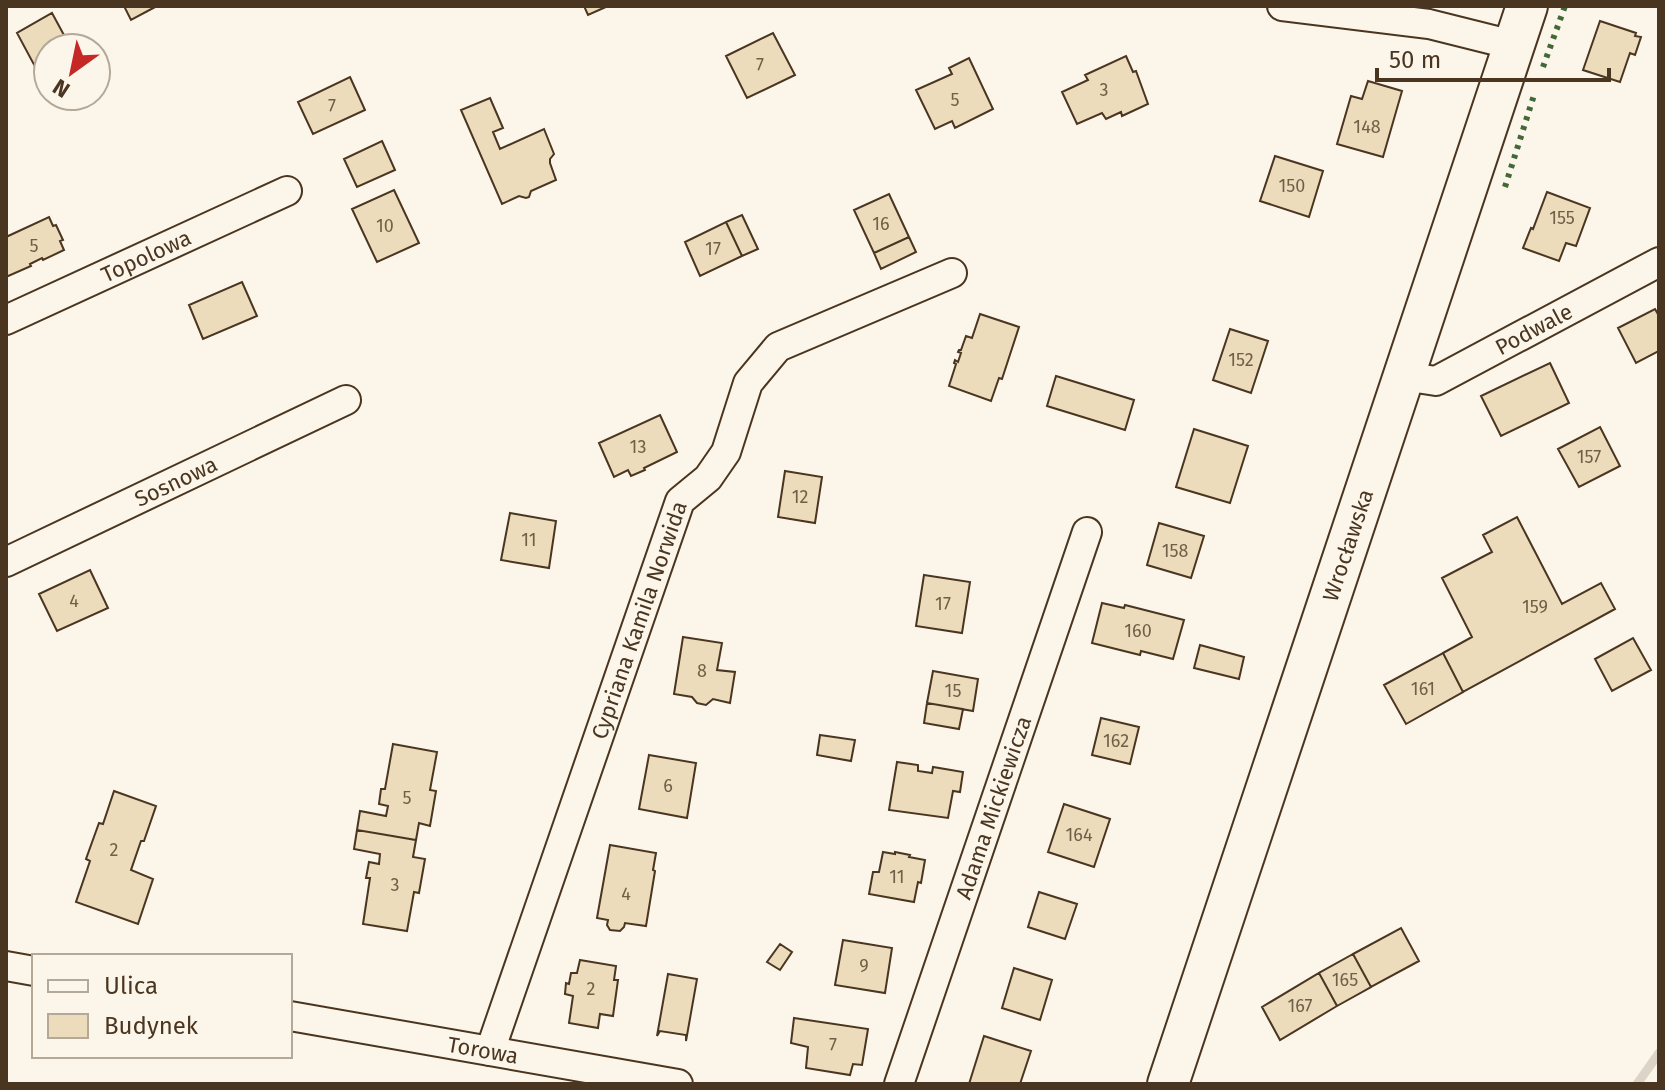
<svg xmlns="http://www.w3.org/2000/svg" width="1665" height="1090" viewBox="0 0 1665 1090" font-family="'Fira Sans',sans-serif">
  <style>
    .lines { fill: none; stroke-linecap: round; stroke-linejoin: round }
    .stream { stroke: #dcd4c6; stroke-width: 9 }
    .building { fill: #ecdcbc; stroke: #4a3520; stroke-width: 2 }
    .street-casing { stroke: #4a3520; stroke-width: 32 }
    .secondary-casing { stroke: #4a3520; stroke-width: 44 }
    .street { stroke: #fbf6e9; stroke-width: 28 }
    .secondary { stroke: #fbf6e9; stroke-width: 40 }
    .hedge { stroke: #436837; stroke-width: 6; stroke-dasharray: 4 6; stroke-linecap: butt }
    .labels { text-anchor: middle; stroke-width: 6; stroke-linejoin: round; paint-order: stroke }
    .number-label { font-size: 18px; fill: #725f47 }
    .street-label { font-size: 22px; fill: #4a3520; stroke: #fbf6e9 }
  </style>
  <rect width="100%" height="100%" fill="#fbf6e9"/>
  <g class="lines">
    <path class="stream" d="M1637,1084L1659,1053"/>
  </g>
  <path class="building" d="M124,6H157L131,20Z
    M584,6H608L588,15Z
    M52,13L71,48H48V69L39,74L17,33Z
    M1600,21L1636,33L1635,36L1641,37L1635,55L1630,53L1620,82L1583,70Z
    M773,33L795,75L747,98L726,56Z
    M1126,56L1133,72L1136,71L1148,104L1122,116L1121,112L1106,119L1102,113L1077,124L1062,92L1088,80L1085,75Z
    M969,58L993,109L955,128L952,121L935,129L916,90L952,74L949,68Z
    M350,77L365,110L313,134L298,102Z
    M1368,81L1402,91L1383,157L1337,144L1351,96L1362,99Z
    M490,98L503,128L493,132L500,149L544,129L554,154L550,159V163L556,180L531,191L529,197L526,198L519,196L502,204L461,110Z
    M382,141L395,170L357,187L344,159Z
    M1275,156L1323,171L1309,217L1260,201Z
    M394,190L419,243L377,262L352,209Z
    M1547,192L1590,208L1576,246L1566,243L1559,261L1523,248L1531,228L1533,229Z
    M889,194L909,237L874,253L854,210Z
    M742,215L758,249L742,256L726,222Z
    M49,217L53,226L56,225L63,240L60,241L64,250L43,260L42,258L30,264L31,266L6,277V237Z
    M726,222L742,256L700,276L685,242Z
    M909,237L916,252L881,269L874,253Z
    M242,282L257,316L203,339L189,305Z
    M1655,309L1659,316V351L1636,363L1618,328Z
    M980,314L1019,327L1002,379L999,378L991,401L949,386L956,364L954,363L955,360L958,362L961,353L958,352L959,350H961L966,336L972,338Z
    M1230,329L1268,341L1251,393L1213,380Z
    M1550,363L1569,403L1501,436L1481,396Z
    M1056,376L1134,400L1125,430L1047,406Z
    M660,415L677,452L644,468L645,470L631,476L628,470L614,477L599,443Z
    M1600,427L1620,466L1579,487L1558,449Z
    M1194,429L1248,446L1230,503L1176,487Z
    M785,471L822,477L815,523L778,517Z
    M510,513L556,521L549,568L501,560Z
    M1517,517L1562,604L1601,583L1615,609L1463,692L1443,653L1472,637L1442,578L1492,552L1483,535Z
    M1159,523L1204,536L1191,578L1147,565Z
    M90,570L108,608L57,631L39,594Z
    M924,575L970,582L962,633L916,626Z
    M1102,603L1124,608L1125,605L1184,620L1173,659L1141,651L1140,655L1092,643Z
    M683,637L722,643L717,670L735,672L730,703L713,699L706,705L697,703L692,697L674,694Z
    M1633,638L1651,670L1612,691L1595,659Z
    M1200,645L1244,657L1239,679L1194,668Z
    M1443,653L1463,692L1406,724L1384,685Z
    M933,671L978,679L973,711L927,703Z
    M927,703L963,709L959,729L924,723Z
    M1101,718L1139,727L1130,764L1092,755Z
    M820,735L855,740L851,761L817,755Z
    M393,744L437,752L430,790L436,791L430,826L419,823L416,840L357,830L360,811L386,816L388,806L379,804L381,789H385Z
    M649,755L696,763L687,818L639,809Z
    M897,762L918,765V771L932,773L933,767L963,772L960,792L953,791L948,818L889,810Z
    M114,791L156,806L144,841H141L131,870L153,879L138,924L76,902L90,861L86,859L99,823L103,824Z
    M1064,804L1110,819L1094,867L1048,852Z
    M357,830L416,840L413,857L425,859L419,893L414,892L407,931L363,924L370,878H366L369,862L379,864L380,854L354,849Z
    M610,845L656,853L653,870L655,871L646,926L625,923L624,927L620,931L610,930L607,925L608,920L597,918Z
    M883,852L895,854V852L910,855L909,857L925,860L921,883L918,882L914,902L869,894L873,872H879Z
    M1039,892L1077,904L1065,939L1028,927Z
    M1401,928L1419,961L1371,987L1353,954Z
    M843,940L892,948L885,993L835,985Z
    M780,944L792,952L780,970L767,962Z
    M1353,954L1371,987L1337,1006L1319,973Z
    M580,960L616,966L614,980H618L613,1016L600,1014L598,1028L569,1023L573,996L565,994L566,983L569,984L571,973H577Z
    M1014,968L1052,980L1040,1020L1002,1008Z
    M1319,973L1337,1006L1280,1040L1262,1007Z
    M668,974L697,979L686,1041V1035L660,1031L657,1036Z
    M794,1018L868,1029L862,1065L853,1064L850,1075L806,1068L808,1047L791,1043Z
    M984,1036L1031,1051L1020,1084H969Z"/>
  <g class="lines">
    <g class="street-casing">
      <g id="street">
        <path d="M1282,6L1429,24L1513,45"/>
        <path id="s1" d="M6,320L287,191"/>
        <path id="s2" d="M1403,376L1436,381L1659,262"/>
        <path id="s3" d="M6,562L346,400"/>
        <path d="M6,966L34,971"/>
        <path id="s4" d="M290,1016L678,1084"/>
        <path id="s5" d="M490,1051L680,501L708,478L726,452L748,383L778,347L952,273"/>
        <path id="s6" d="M899,1084L1087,532"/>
      </g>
    </g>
    <g class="secondary-casing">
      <g id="secondary">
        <path id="s7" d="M1168,1084L1527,6"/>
      </g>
    </g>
    <use href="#street" class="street"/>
    <use href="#secondary" class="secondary"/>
    <path class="hedge" d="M1543,67L1565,6
      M1505,187L1535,92"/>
  </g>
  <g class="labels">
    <g class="number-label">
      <text x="760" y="71">7</text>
      <text x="1104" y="96">3</text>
      <text x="955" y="106">5</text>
      <text x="332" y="112">7</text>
      <text x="1367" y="133">148</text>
      <text x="1292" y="192">150</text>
      <text x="1562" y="224">155</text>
      <text x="881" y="230">16</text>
      <text x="385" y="232">10</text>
      <text x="34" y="252">5</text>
      <text x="713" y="255">17</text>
      <text x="1241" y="366">152</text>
      <text x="638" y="453">13</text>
      <text x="1589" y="463">157</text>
      <text x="800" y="503">12</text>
      <text x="529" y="546">11</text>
      <text x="1175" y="557">158</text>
      <text x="74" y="607">4</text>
      <text x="943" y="610">17</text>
      <text x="1535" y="613">159</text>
      <text x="1138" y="637">160</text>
      <text x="702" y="677">8</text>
      <text x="1423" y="695">161</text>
      <text x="953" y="697">15</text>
      <text x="1116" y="747">162</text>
      <text x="668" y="792">6</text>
      <text x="407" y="804">5</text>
      <text x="1079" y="841">164</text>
      <text x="114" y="856">2</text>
      <text x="897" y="883">11</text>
      <text x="395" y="891">3</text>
      <text x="626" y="900">4</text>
      <text x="864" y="972">9</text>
      <text x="1345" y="986">165</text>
      <text x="591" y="995">2</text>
      <text x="1300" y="1012">167</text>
      <text x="833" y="1051">7</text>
    </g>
    <g class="street-label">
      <text dy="8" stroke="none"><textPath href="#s1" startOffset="154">Topolowa</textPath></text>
      <text dy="8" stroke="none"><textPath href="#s2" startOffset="144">Podwale</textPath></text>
      <text dy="8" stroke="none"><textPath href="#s3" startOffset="188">Sosnowa</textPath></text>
      <text dy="8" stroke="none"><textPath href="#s7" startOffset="568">Wrocławska</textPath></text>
      <text dy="8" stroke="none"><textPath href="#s5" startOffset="456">Cypriana Kamila Norwida</textPath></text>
      <text dy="8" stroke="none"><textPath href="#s6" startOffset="292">Adama Mickiewicza</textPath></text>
      <text dy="8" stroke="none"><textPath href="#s4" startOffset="196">Torowa</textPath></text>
    </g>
  </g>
  <rect width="1665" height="1090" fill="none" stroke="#4a3520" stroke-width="16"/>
  <rect x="32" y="954" width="260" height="104" fill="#fbf6e9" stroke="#b4a999" stroke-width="2"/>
  <rect x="48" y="980" width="40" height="12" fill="#fbf6e9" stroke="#b4a999" stroke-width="2"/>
  <text x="104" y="994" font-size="24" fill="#4a3520">Ulica</text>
  <rect x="48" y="1014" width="40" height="24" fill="#ecdcbc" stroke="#b4a999" stroke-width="2"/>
  <text x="104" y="1034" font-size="24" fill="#4a3520">Budynek</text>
  <g transform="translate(72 72) rotate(213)"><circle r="38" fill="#fbf6e9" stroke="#b4a999" stroke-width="2"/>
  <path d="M0-6L14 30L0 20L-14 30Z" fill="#c62828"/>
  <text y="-12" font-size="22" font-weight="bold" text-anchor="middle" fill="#4a3520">N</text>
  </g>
  <path d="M1377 68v12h232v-12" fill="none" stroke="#4a3520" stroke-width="4"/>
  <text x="1389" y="68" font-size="24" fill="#4a3520" stroke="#fbf6e9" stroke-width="6" paint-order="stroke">50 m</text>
</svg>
